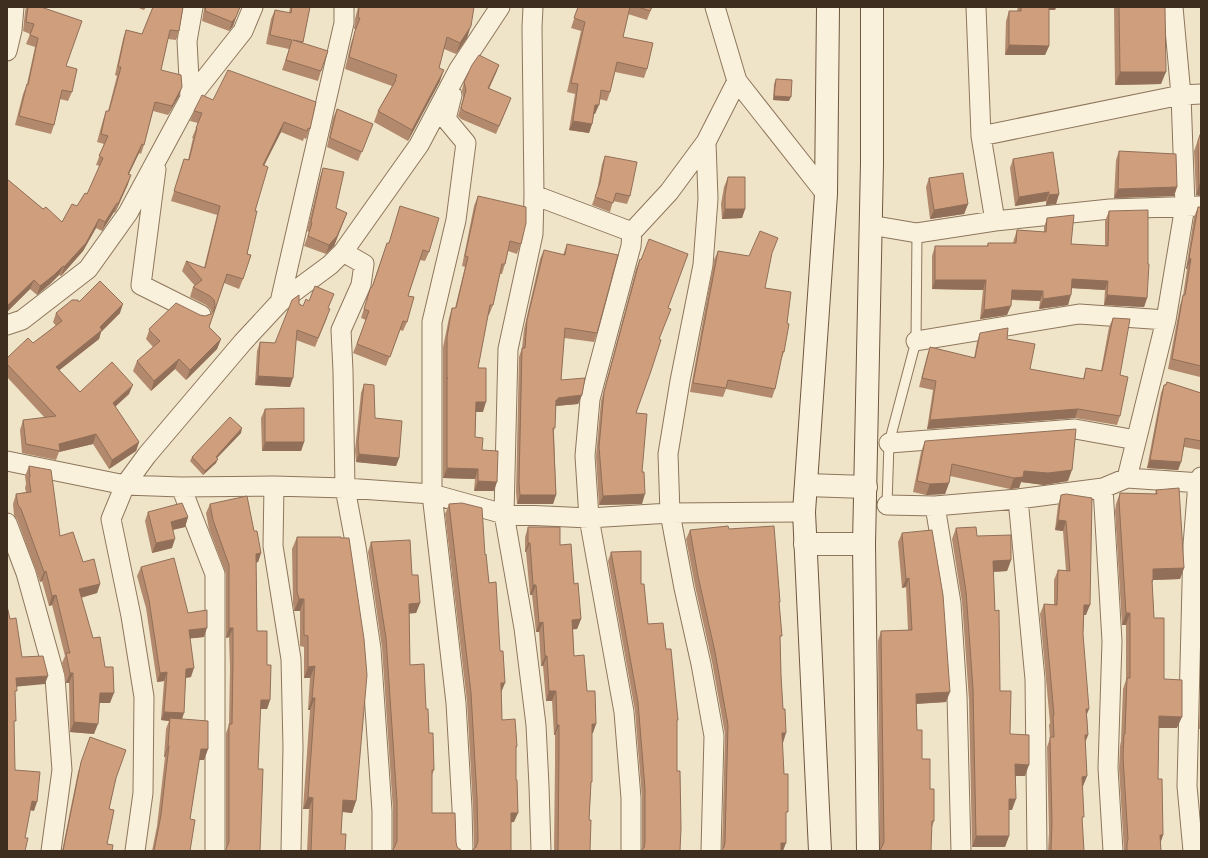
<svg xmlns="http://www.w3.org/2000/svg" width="1208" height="858" viewBox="0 0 1208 858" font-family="Bitter,serif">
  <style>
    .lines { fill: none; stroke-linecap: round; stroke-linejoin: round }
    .service-casing { stroke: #8d765c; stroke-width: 11 }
    .minor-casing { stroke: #8d765c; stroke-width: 21 }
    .tertiary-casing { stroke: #8d765c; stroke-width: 24 }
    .secondary-casing { stroke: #6f573f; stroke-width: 24 }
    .service { stroke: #faf1dc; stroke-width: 9 }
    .minor { stroke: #faf1dc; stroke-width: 19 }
    .tertiary { stroke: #faf1dc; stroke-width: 22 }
    .secondary { stroke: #faf1dc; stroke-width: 22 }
    .wall { fill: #b2896c }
    .shaded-wall { fill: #916f58 }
    .building { fill: #cf9f7d; stroke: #916f58 }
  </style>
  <rect width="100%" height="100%" fill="#f0e4c8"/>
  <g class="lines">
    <g class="service-casing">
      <path id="service" d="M887,505L889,443L916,341L917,233"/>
    </g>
    <g class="minor-casing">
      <path id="minor" d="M533,7L532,27L534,195L533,234L508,349L504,514L524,628L536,725L539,786L541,851
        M715,7L737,81L826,194
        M976,7L981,136L995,221
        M7,51L12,30L14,7
        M452,95L446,119L466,143L456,220L432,322V494L456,703L462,808L463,851
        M190,98L187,41L193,7
        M981,136L1181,95L1201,94
        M706,142L708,199L703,265L680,381L668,454L670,513L684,588L701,664L714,736L711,851
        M156,169L141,285L201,315
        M534,195L632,232L669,192L706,142L737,81
        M870,225L917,233L995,221L1110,209L1201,206
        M343,252L364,264L361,285L341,330L343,371L345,488L356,547L371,649L382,811V851
        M280,302L344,23V7
        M7,325L22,320L88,269L128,213L190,98L243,31L253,7
        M916,341L1079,314L1166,320
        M889,443L1075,429L1136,440
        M7,461L125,485L181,487L274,486L345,488L432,494L504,514L589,518L670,513L804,512
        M1127,478L1166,320L1185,206L1181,95L1173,7
        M274,486L273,546L291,659L293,747L291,851
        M181,487L215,574V851
        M1103,488L1112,641L1108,768L1113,851
        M1018,499L1035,679L1037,851
        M887,505L935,506L1018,499L1103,488L1127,478L1201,483
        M935,506L951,603L957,696L961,851
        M7,523L26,573L55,677L62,770L51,851
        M135,851L143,793L144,697L131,616L111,519L125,485L147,455L243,342L280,302L330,265L343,252L419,145L459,69L500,7
        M631,851V798L624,712L589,518L585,456L590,399L631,246L632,232
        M1193,851L1187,786L1193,545L1198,483L1201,477"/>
    </g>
    <g class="tertiary-casing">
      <path id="tertiary" d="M806,485L866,487
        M805,544H864"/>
    </g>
    <g class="secondary-casing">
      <path id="secondary" d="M820,851L804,512L826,194L828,7
        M868,851L864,544L872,163V7"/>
    </g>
    <use href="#service" class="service"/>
    <use href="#minor" class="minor"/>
    <use href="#tertiary" class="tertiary"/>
    <use href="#secondary" class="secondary"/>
  </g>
  <path class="wall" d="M26,7H41L66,66L72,92L68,101L60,99L54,125L51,134L15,125L23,94L27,84L35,47L26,44L30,34L23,31L25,12Z
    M136,7H146L144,10Z
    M153,7L179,31L176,40L168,39L161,70L179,96L168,115L153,111L144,145L141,154L139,153L129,174L128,184L115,213L114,212L102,231L96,228L83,251L61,276L59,275L50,284L37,295L30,289L7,312V179L43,209L62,222L77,206L87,194L100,166L96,165L104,144L97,142L103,120L106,111H108L117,76L115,75L123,39L126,30L142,34Z
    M203,7H240L233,26L229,31L202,21L204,9Z
    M290,7H310L303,43L321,71L318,81L282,70L289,49L266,44L271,19L275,10L289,13Z
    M358,7H474L467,38L456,54L444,49L439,68L440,81L408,141L374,122L378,111L392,86L345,69L351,43L356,29H354L355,19Z
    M578,7H652L647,20L628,14L623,37L647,69L644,78L615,72L610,92L607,101L599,99L595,114H594L592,124L589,133L569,130L575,94L567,92L581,31L571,28Z
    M1018,7H1056L1055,10H1049V46L1045,55H1005L1006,21L1009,11H1017Z
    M1114,7H1165L1161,84L1115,85Z
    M499,65L496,73L489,89L508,106L496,134L461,119L458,116L463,98L462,90L464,82Z
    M776,79L789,101L773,100L774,84Z
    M213,100L310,129L306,139L304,138L303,141L281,132L264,166L255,211L243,279L239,289L224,283L209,327L221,339L217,349L186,380L175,369L151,391L133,371L137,361L153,347L146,339L150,328L200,315L205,316L212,313L210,309L206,305L190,297L193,287L195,286L182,271L186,261L204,268L217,215L171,201L184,159L188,160L193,138H192L198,123L190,121L194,111Z
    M337,109L373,124L358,161L327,147L333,118Z
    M1201,132V196L1196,195L1194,151Z
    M1119,151L1177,187L1174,196L1114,198L1116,160Z
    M605,156L630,196L627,204L613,201L610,212L592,205L597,191L602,164Z
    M1013,159L1059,194L1056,204L1046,205V201L1015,206L1010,168Z
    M323,168L336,208L347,213L334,246L326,254L304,246L309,232L307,231L320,177Z
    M728,177L745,209L742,218L722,219L721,204L724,187Z
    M929,178L968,204L964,214L930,219L926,187Z
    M478,196L521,244L517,254L508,251L505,264L502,274H500L493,305L489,315H488L478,368L483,412H476L475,437L482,450L494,491H474L475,479L443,478V347L449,318L452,308H455L465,267L462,266L474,206Z
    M400,206L429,252L425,261L420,260L408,296L407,322L403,331L400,330L386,366L353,353L366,320L361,318L367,299L370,289L372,286L387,243H389Z
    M1198,207H1201V375L1200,377L1168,369L1180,305L1183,296L1187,269H1186L1194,217Z
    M1109,211L1147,298L1144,307L1104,305L1105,290L1072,288L1068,305L1039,309L1040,301L1011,300L1007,315L980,319L983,290L932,289V256L935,246H987L988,243H1013L1014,239L1017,230L1044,232V227L1047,218L1071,244L1105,246V221Z
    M567,244L597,333L594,342L564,338L561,380L582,395L578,404L556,406L554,432L556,495L553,504H517L516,492L519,357L522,348L524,329L540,259L544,250L563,255Z
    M718,251L749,256L771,254L765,288L787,323L784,352L781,360L775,389L772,398L726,389L723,397L690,392L714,260Z
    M640,259L668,308L659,339L636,413L642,472V504L599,505L596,456L601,401L636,269Z
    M79,302L120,313L101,332L99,339L59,370L80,392L129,394L115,407L139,442L136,451L109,469L93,444L59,452L56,460L22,453L20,430L23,420L45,418L7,377V358L33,343L56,326L53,322L56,313Z
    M299,304L303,306L328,308L327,318L315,347L296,340L290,387L255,385L257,351L260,342L275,343Z
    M1113,318L1120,375V416L1117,425L1075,418L927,429L933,390L919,387L927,356L930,347L974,358L977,342L980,333L1007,339L1030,369L1083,379L1086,368L1101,371L1109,327Z
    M1167,382L1201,393V450L1184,447L1181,462L1178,470L1147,468L1161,393L1164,385H1165Z
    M364,384L375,418L399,458L396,466L356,462L355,450L361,393Z
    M265,409L304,442L301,451H262L261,418Z
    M241,433L217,458L216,463L203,475L190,461L192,457Z
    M925,441L1068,481L1044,485L1021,482L1019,488L1010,489L950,476L949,483L945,494L926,495L913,492L921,452Z
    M29,466L60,536L100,584L97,593L81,598L110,703H99L94,734L70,732L69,683H66L62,663L65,656L52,605L49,606L42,581L40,582L17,519L14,515L13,504L16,494L26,492L25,488L26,484L25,476Z
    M1156,490L1184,568L1180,579L1153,580L1152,583L1154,618L1164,679L1177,728H1159L1158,779L1163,835L1161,841V851H1124L1119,768L1120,746L1121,741L1123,689L1126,680V625H1122L1115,511L1116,504L1120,493L1155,494Z
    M1061,495L1086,615H1084L1083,634L1088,735L1085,743L1087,776L1083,786H1082V822L1084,851H1048L1049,832L1047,747L1050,738L1049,725L1050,723L1040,614L1044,604L1054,605V580L1058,570L1066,571L1063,531L1055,530L1058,505Z
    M210,504L254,531L261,553L258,562L256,563L257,631L267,665L270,700L267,709H260L258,769L260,851H225L226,849V733L229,725L230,668L229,637L226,638V574L209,529L206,513Z
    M449,504L485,555L489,583L501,693L502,720L517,746L516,749L514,822H511L474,849L473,808L467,702L445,514Z
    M148,512L188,517L185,527L173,530L172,548L152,553L145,521Z
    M528,527L560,545L574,584L581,619L577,629H573L574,656L587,691L596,724L592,734L591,786L589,820L590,851H554L555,763V735H554L552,701H546L543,666H541L539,632H536L532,595H530L526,552H525V537Z
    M956,528L977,536L1011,560L1007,571L993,572L995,611L1000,691L1010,734L1025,776H1015L1012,810H1009V836L1005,847H972L969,700L962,602L952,539Z
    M729,529L779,605L782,743L786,818L722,849L725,734L712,662L695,586L686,539L690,530Z
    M902,533L946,702L916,704L917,730L922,759L930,789L934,821L932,827L880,850L878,641L881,631L908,630L906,587L902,588L898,542Z
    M297,537L356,801L352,813L342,812L341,834L345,851H307L309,809H303L310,710H308L310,678H304V647L300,646V611H294L293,603L292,549Z
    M371,542L412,575L420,603L416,613H409L410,665L426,709L434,770L432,775V813L456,842L457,847L393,849V810L382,648L368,552Z
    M611,552L641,584L648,624L666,649L677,724V771L680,851L642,849V798L635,711L608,561Z
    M141,567L188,613L204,637L190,638L191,677L186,678L182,719L208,749L204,760H199L190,819V851H152L157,826L165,757H164L166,729L169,721L161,720L164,681L157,682L146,608L137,576Z
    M1201,689V729H1199L1200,691Z
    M90,737L116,778L109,809L107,844L112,851H62L78,772Z
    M1201,766V785H1200Z"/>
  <path class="shaded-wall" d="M1047,7H1056L1055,10H1046Z
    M236,17L233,26L229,31L232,22Z
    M471,26L467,38L456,54L460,43Z
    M1009,45L1049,46L1045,55H1005Z
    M499,65L496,73L485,96L488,88Z
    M444,70L440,81L408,141L412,130Z
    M1120,72H1166L1161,84L1115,85Z
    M182,87L179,96L168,115L172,106Z
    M774,96L791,97L789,101L773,100Z
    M595,105H599L595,114H592Z
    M573,121L592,124L589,133L569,130Z
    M284,122L281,132L259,175L263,165Z
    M142,144L139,153L125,182L128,174Z
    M131,175L128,184L115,213L118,204Z
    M1199,185H1201V196L1196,195Z
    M1177,187L1174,196L1114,198L1118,189Z
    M1049,192L1046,201L1015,206L1019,197Z
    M1059,194L1056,204L1046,205L1049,195Z
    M117,203L114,212L102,231L105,222Z
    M968,204L964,214L930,219L934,210Z
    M725,209H745L742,218L722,219Z
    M347,213L334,246L326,254L329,245Z
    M99,219L96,228L83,251L61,276L64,267Z
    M1189,258L1191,259L1187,269H1186Z
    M63,266L59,275L50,284L37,295L40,286Z
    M1072,279L1108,281L1105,290L1069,288Z
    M34,280L30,289L7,312V308L8,305Z
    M935,280H986L983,290L932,289Z
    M1012,290L1043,291L1040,301L1009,299Z
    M1071,295L1068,305L1039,309L1043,299Z
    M1107,295L1147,298L1144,307L1104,305Z
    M123,304L120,313L101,332L99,339L52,376L56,367L100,327Z
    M1011,306L1007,315L980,319L984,310Z
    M221,339L217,349L186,380L190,370Z
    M179,359L175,369L151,391L154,381Z
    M258,376L293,378L290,387L255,385Z
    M133,385L129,394L109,412L113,403Z
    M582,395L578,404L555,406L556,400L558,398Z
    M476,402H486L483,412H473Z
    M1078,409L1075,418L927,429L930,420Z
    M242,428L241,433L214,461L216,457Z
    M96,434L93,444L59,452L60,451L59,444Z
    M139,442L136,451L109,469L112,460Z
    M265,442H304L301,451H262Z
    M359,454L399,458L396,466L356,462Z
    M218,459L216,463L203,475L205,471Z
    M1150,460L1181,462L1178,470L1147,468Z
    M447,468L478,469L475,479L443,478Z
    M1072,470L1068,481L1044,485L1021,482L1019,488L1010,489L1014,478L1024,471Z
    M478,481L497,482L494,491H474Z
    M949,483L945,494L926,495L930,484Z
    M645,494L642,504L599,505L603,496Z
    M520,495H556L553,504H517Z
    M188,517L185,527L167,531L171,522Z
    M1058,520L1066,521L1063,531L1055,530Z
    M175,539L172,548L152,553L156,543Z
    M528,543H530L526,552H525Z
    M261,553L258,562L252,563L256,554Z
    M1011,560L1007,571L989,572L993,561Z
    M1184,568L1180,579L1153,580L1149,591L1153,569Z
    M46,571L42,581L40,582L44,572Z
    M909,578L906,587L902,588L906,579Z
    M100,584L97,593L75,599L79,589Z
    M533,585H536L532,595H530Z
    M56,595L52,605L49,606L52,596Z
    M299,599H304L300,611H294Z
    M420,603L416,613L406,614L409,604Z
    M1084,605H1090L1086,615H1080Z
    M1126,613H1130L1126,625H1122Z
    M581,619L577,629L569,630L572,620Z
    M543,622L539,632H536L539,623Z
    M207,628L204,637L186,639L189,630Z
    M229,628H233L229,637L226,638Z
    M545,656H547L543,666H541Z
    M315,666L310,678H304L308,667Z
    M194,668L191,677L183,678L186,669Z
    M167,672L164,681L157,682L160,673Z
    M70,673H73L69,683H66Z
    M48,676L45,684L13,687L16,678Z
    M501,683H505L501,693Z
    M549,691H556L552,701H546Z
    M950,692L946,702L913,704L916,694Z
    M100,693H114L110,703H96Z
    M312,698H315L310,710H308Z
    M261,700H270L267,709H257Z
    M1086,709H1089L1085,719Z
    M164,712L184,713L181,722L170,718L169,721L161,720Z
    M1159,716L1182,717L1177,728H1155Z
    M74,722L98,724L94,734L70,732Z
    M592,724H596L593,733L589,734Z
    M557,725H559L555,735H554Z
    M782,733H786L783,743H779Z
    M1085,735H1088L1084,745Z
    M168,746H169L165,757H164Z
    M201,749H208L204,760H197Z
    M1015,764L1029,765L1025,776H1011Z
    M1087,776L1083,786L1078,787L1082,777Z
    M308,797L313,798L309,809H303Z
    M1009,799H1016L1012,810H1005Z
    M343,800L356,801L352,813L338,811Z
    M32,801L37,802L34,811L29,810Z
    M511,813H518L514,822L507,823Z
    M1160,835H1163L1159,847Z
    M976,836H1009L1005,847H972Z
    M781,843H786L783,851H778Z"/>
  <path class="building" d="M28,7H41L82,21L66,66L77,69L72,92L62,90L54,125L19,116L27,84L28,85L38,38L30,35L34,24L26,22Z
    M153,7H183L179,31L170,30L161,70L181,75L182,87L172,106L155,102L144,145L142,144L128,174L131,175L118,204L117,203L105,222L99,219L86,243L64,267L63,266L54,275L40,286L34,280L8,305L7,304V179L43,209L46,207L62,222L72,204L77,206L85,193L87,194L103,158L99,156L108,136L101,134L106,111H109L121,67H118L126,30L142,34Z
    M206,7H240L236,17L232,22L205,11Z
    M292,7H310L303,42L293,40L328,51L321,71L286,60L292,40L270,35L275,10L291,13Z
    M359,7H474L471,26L460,43L447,37L439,68L444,70L412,130L378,111L396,80H395L397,75L349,57L355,31L360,18H358Z
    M578,7H630L623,37L653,43L647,69L617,62L610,92L601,90L599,105H595L592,124L573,121L578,84L571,83L585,22L574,18Z
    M638,7H652L650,11Z
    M1021,7H1049V46L1009,45V11H1021Z
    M1119,7H1165L1166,72H1120Z
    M479,55L499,65L488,88L511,98L499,126L464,111L461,108L466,90L464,82L472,65Z
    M228,70L316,102L310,129L308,128L307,131L284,122L263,165L268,167L255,211H257L247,254L251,255L243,279L227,274L209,327L221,339L190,370L179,359L154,381L137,361L160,341L149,330L150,328L176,303L200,315L205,316L211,314L214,310L215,305L214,300L210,296L193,287L202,280L186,261L205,268L220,206L174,191L184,159L189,160L197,128H196L202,113L194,111L202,95L213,100Z
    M776,79L792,80L791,97L774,96Z
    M337,109L373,124L362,152L330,138Z
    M1201,132V185H1199L1198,141Z
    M1119,151L1176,154L1177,187L1118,189Z
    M1053,152L1059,194L1049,195V192L1019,197L1013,159Z
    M605,156L637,162L630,196L616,193L613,203L595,197L600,183Z
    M323,168L344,172L336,208L347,213L337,236L329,245L308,236L312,223L311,222Z
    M963,173L968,204L934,210L929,178Z
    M728,177H745V209H725V195Z
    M478,196L526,207V223L521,244L510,241L505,264H502L493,305H490L478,368H486V402H476L475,437L483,438L482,450L498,451L497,482L478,481V469L447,468V378H448H447V337L452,308H456L468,257L465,256Z
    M400,206L439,218L429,252L423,250L408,296L414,297L407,322L403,321L390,357L357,344L369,311L364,309L370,289L373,285L387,243H389Z
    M1198,207H1201V366L1172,359L1183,295H1185L1191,259L1189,258Z
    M1148,210V264H1149L1147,298L1107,295L1108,281L1072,279L1071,295L1043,299V291L1012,290L1011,306L984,310L986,280H935V246H988V243H1016L1017,230L1046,232L1047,218L1074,215L1071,244L1108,246L1109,211Z
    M760,231L778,238L772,253L765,288L791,292L787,323L789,324L784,352L783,351L775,389L728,380L726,388L693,383L718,251L749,256Z
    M649,239L688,254L668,308L671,309L659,339L661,340L651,371L636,413L647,414L642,472H644L645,494L603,496L599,447L604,392L640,259L641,260Z
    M567,244L618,255L597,333L565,328L561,380L585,378L582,395L558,398V400H556L555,428H553L556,495H520L519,483L522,348H525L527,320L544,250L565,255Z
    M100,281L123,304L100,327L102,330L56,367L80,392L112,362L133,385L113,403L139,442L112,460L96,434L59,444L60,451L26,444L23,420L56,416L7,364V358L28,338L33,343L62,321L56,313L72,300H78L79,302Z
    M315,286L334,294L328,308L330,309L318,338L297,330L293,378L258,376L260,342L275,343L292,300L299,295V304L303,306L306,299L309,301Z
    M1113,318L1130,319L1120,375L1128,377L1120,416L1078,409L930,420L936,381L922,378L930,347L975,358L980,333L1008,328L1007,339L1035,344L1030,369L1084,379L1086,368L1102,371Z
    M1167,382L1201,393V441L1185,438L1181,462L1150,460L1164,385H1166Z
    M364,384L374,385L375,418L402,421L399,458L359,454L358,442Z
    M304,408V442H265V409Z
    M230,417L242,428L216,457L218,459L205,471L192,457Z
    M1076,429L1072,470L1048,473L1024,471L1023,477L1014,478L952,464L949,483L930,484L917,481L925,441Z
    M29,466L51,470L60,536L73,532L83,562L94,559L100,584L79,589L93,638L100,637L105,667H113L114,693H100L98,724L74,722L73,673H70L66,653H70L56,595L52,596L46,571L44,572L21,509L18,505L16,494L31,492L29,478L30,477Z
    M1179,488L1184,568L1153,569V580H1152L1154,618H1164V679L1182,680V717L1159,716L1158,779H1162L1163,835H1160L1161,851H1127V844L1128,839L1123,757L1124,734H1125L1127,678H1130V613H1126L1119,500L1120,493L1157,494L1156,490Z
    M1066,494L1092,498L1090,605H1084L1083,634L1089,709H1086L1088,735H1085L1087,776L1082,777L1084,817H1082L1084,851H1051L1052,822L1050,737H1054L1053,715H1054L1044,604L1057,605L1058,570L1070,571L1066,521L1058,520L1061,495Z
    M247,496L254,531H257L261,553L256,554L257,631H267V665H271L270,700H261L258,769H263L260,851H226V849L229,842V724H232L233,658V628H229V565L213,520L210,504Z
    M182,503L188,517L171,522L175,539L156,543L148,512Z
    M462,503L482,508L485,555L486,554L489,583L496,582L500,651H503L505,683H501L502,720L515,719L517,746H516V780H517L518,813H511V851H471L476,847L478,841L477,798L471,693L449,504Z
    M728,526L729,529L774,526L780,602H779L782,636H780L781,675L783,709H785L786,733H782L784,774H788V812H786V843H781V851H721L724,847L725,842L728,725L715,652L698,576L690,530Z
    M528,527H560V545L571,544L574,584L578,583L581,619L572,620L574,656L584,655L587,691H595L596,724H592V782H591L589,820H591L590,851H558L559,753V725H557L556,691H549L547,656H545L543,622L539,623L536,585H533L530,543H528Z
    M976,527L977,536L1011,535V560L993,561L995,611L999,610L1000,691H1011L1010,734L1029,735V765L1015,764L1016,799H1009V836H976L973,689L966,591L956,528Z
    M932,530L943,595L950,692L916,694L917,730H922V759H930V789H934V821H932L931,851H880L884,842L881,631L912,630L909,578L906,579L902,533Z
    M297,537H341V538H349L364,639L367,675L356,801L343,800L341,834H346L345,851H311L313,798L308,797L315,698H312L315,666L308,667V636L304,635V599H299L297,592Z
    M410,540L412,575H418L420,603L409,604L410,665L424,664L426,709H428L429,733H433L434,770H432V813H455L456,842L457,847L462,851H392L395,846L397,841V801L386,638L371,542Z
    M641,551V584H644L648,624L663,623L666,649H671L678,720H677V771H680L681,828L680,851H640L644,848L645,842V789L638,702L611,552Z
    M174,558L188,613L207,610V628L189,630L194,668L186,669L184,713L164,712L167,672L160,673L149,600L141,567Z
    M7,606L10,619L16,618L22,657L43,656L48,676L16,678L17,691H15L16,721H14L15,770L40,772L37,802L32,801L25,838H28L25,851H7Z
    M170,718L208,721V749H201L190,819L195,820L190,851H154L161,815L165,779L169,746H168Z
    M90,737L126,750L116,778L109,809L114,810L107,844L113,845L112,851H63L81,762Z"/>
  <rect width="1208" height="858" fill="none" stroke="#3d2e20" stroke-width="16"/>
</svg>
